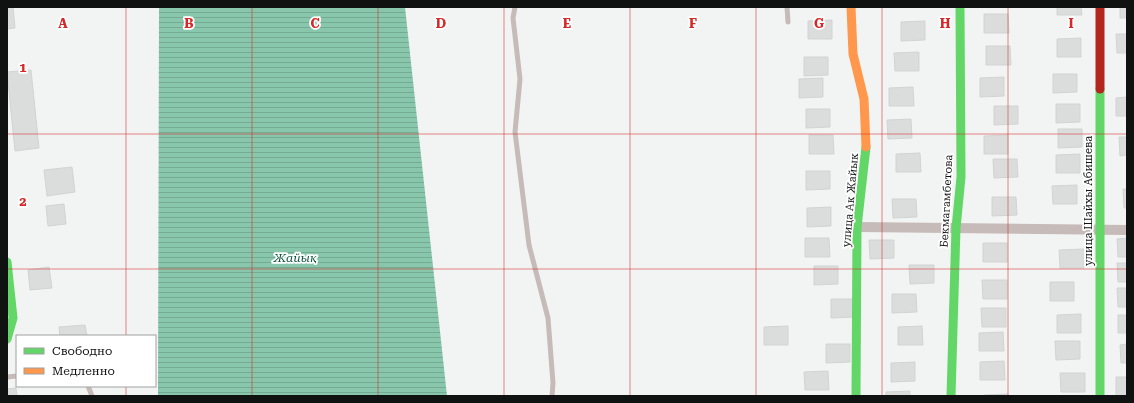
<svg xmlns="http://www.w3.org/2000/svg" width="1134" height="403" viewBox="0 0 1134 403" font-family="'Roboto Serif',serif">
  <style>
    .water { fill: url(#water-rules) }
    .building { fill: #dbdddc; stroke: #d2d4d3 }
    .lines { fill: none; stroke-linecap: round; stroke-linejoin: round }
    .lane { stroke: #c6bbb8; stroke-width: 5 }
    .street { stroke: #c6bbb8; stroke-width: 10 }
    .fast { stroke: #63d668; stroke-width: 9 }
    .slow { stroke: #ff974d; stroke-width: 9 }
    .jam { stroke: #b3261e; stroke-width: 9 }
    .grid { fill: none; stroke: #d62828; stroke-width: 1; stroke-opacity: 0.55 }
    .labels { text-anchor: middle; stroke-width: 3.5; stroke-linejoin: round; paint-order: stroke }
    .street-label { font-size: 11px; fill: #101211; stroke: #fff }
    .water-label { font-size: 12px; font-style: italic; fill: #0b543b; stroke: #fff }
    .grid-label { font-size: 13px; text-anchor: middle; font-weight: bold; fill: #d62828; stroke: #fff; stroke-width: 3.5; stroke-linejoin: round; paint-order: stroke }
  </style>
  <defs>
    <pattern id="water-rules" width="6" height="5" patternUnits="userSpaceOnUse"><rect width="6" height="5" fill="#89c7ad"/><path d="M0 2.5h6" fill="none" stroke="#75aa94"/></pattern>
  </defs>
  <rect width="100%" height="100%" fill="#f2f4f3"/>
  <path class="water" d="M159,7H405L447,396H158Z"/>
  <path class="building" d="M7,7H13L15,28L7,29Z
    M1057,7H1081L1082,15H1057Z
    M1120,7H1127V18H1120Z
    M984,14H1008L1009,33H984Z
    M832,20V39H808V21Z
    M925,21V40L901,41V22Z
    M1116,34H1127V53H1117Z
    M1081,38V57H1057V39Z
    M986,46H1010L1011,65H986Z
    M919,52V71H895L894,53Z
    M804,57H828V75L804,76Z
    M31,70L39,148L15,151L7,72Z
    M1053,74H1077V92L1053,93Z
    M1004,77V96L980,97V78Z
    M823,78V97L799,98V79Z
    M913,87L914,106H889V88Z
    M1127,97V116H1116V98Z
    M1056,104H1080V122L1056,123Z
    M994,106H1018V124L994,125Z
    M806,109H830V127L806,128Z
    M911,119L912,138L888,139L887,120Z
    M1058,129H1082V147L1058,148Z
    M809,135H833L834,154H809Z
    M1008,135V154H984V136Z
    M1119,137H1127V155L1120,156Z
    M920,153L921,172H896V154Z
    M1080,154V173H1056V155Z
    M993,159H1017L1018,177L994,178Z
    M72,167L75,192L47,196L44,170Z
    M806,171H830V189L806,190Z
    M1077,185V204H1053L1052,186Z
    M1123,189H1127V208H1124Z
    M992,197H1016L1017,215L992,216Z
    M892,199H916L917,217L893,218Z
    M64,204L66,224L48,226L46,206Z
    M831,207V226L807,227V208Z
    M805,238H829L830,257H805Z
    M1127,238V257H1118L1117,239Z
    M869,240H894V258L870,259Z
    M983,243H1007V262H983Z
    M1084,249V268H1060L1059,250Z
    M1117,263H1127V282H1118Z
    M909,265H934V283L910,284Z
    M814,266H838V284L814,285Z
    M49,267L52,288L30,290L28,270Z
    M982,280H1007V299H983Z
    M1050,282H1074V301H1050Z
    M1117,288H1127V307H1118Z
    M892,294H916L917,312L892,313Z
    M831,299H855V317L831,318Z
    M981,308H1006V327H982Z
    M1081,314V333H1057V315Z
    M1118,315H1127V333H1118Z
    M85,325L87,336H60L59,327Z
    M788,326V345H764V327Z
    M922,326L923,345H898V327Z
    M1003,332L1004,351H979V333Z
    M1055,341H1080V359L1056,360Z
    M826,344H850V362L826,363Z
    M1127,344V363H1121L1120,345Z
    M1004,361L1005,380H980V362Z
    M915,362V381L891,382V363Z
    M828,371L829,390H805L804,372Z
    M1060,373H1085V392H1061Z
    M1116,377H1127V395L1116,396Z
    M16,388L17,396H7V389Z
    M910,391V396H886V392Z
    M1008,394V396H984V395Z"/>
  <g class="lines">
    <path class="lane" d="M515,7L513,18L520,79L515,132L529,245L548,318L553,383L552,396
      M787,7L788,22
      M7,377L17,376
      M88,386L92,396"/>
    <path class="street" d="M857,227L1127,230"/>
    <path class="fast" d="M1100,89V396
      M7,262L13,318L7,339
      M856,396L857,227L866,147
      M951,396L956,228L961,177L960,7"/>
    <path class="slow" d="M851,7L853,54L864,99L866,147"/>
    <path class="jam" d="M1100,7V89"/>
  </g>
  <path class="grid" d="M126,7V336M252,7V396M378,7V396M504,7V396M630,7V396M756,7V396M882,7V396M1008,7V396M7,134H1127M7,269H1127M126,386V396"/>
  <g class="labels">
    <g class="street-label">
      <text transform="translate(850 200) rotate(-85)" y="4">улица Ак Жайык</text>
      <text transform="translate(946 201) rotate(-87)" y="4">Бекмагамбетова</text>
      <text transform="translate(1088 201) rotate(-90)" y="4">улица Шайхы Абишева</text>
    </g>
    <g class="water-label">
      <text x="295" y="262">Жайық</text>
    </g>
  </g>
  <g class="grid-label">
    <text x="63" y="28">A</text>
    <text x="189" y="28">B</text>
    <text x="315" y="28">C</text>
    <text x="441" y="28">D</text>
    <text x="567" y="28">E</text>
    <text x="693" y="28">F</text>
    <text x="819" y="28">G</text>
    <text x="945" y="28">H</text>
    <text x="1071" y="28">I</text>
    <text x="23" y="72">1</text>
    <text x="23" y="206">2</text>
  </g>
  <rect width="1134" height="403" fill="none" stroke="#101211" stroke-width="16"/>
  <rect x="16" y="335" width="140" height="52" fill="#ffffff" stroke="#9fa0a0"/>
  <rect x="24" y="348" width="20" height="6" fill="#63d668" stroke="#9fa0a0"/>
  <text x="52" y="355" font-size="12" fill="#101211">Свободно</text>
  <rect x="24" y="368" width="20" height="6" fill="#ff974d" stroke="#9fa0a0"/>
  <text x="52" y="375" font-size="12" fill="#101211">Медленно</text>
</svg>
